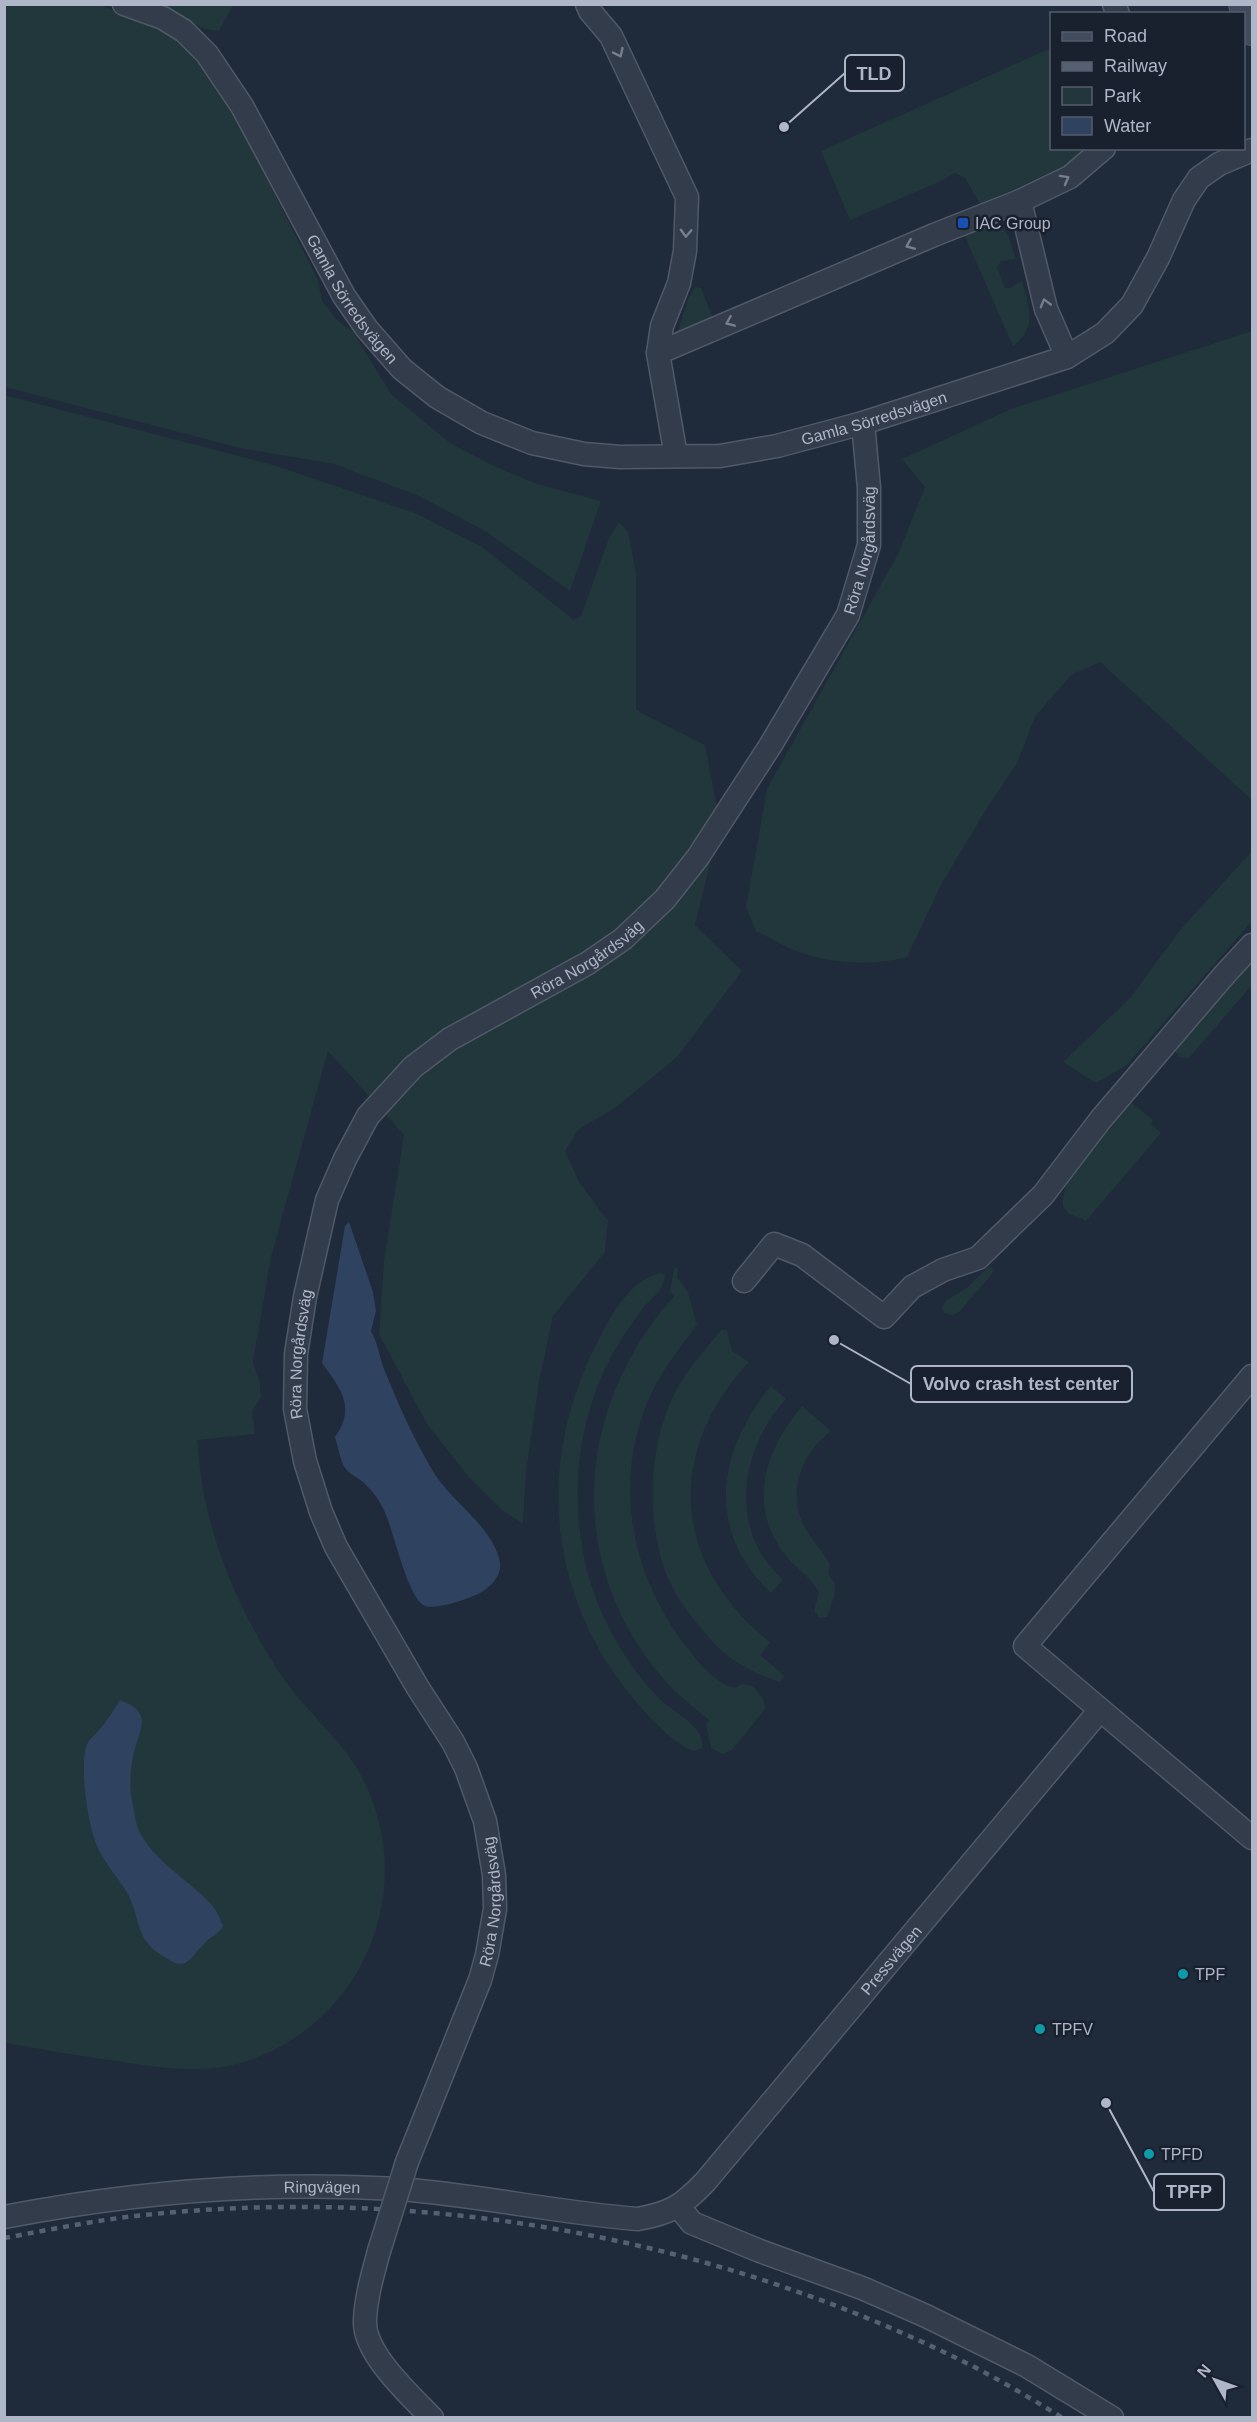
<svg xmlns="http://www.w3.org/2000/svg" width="1257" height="2422" viewBox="0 0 1257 2422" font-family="Arial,sans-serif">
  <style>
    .green { fill: #21373b }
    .water { fill: #2f4361 }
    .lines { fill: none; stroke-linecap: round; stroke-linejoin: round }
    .street-casing { stroke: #515968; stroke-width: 25 }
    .secondary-casing { stroke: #515968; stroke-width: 34 }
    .street { stroke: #333c4b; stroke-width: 22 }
    .secondary { stroke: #414b5e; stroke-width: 32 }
    .rail { stroke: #556072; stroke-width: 4.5; stroke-dasharray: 6 6; stroke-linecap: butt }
    .street-bridge-casing { stroke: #515968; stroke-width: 25; stroke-linecap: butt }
    .street-bridge { stroke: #333c4b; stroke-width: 22 }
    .oneway { stroke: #777f8f }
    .transit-dot { fill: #1a4fb4; stroke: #19212f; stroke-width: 2 }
    .culture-dot { fill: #0f9aa8; stroke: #19212f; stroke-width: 2 }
    .labels { text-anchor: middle; stroke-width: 5; stroke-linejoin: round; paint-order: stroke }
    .poi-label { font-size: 16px; fill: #aeb6c7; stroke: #19212f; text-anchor: start }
    .street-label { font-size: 16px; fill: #aeb6c7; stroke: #19212f }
    .leader { fill: none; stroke: #aeb6c7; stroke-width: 2 }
    .callout-dot { fill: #aeb6c7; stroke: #19212f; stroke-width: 2 }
    .callout { fill: #19212f; stroke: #aeb6c7; stroke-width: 2 }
    .callout-label { font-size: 18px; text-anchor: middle; font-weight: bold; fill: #aeb6c7 }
  </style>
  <rect width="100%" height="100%" fill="#1f2a3a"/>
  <path class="green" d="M4,5H100L163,28L186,48L209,75L233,112L318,280L322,301L339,322L352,330L391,394L450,443L494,466L537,484L601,501L570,591L485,531L419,496L334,464L240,448L5,387Z
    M153,5H233L219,31L205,29Z
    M1051,48L1052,148L1086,149L1068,165L980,204L965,178L955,173L939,182L850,220L821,151Z
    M985,225C1010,224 1009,239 1016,259L1001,261L997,267L1005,288H1010L1022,281C1029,306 1038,328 1013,346L965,237V234Z
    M695,287L701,288L714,320L677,334L688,299Z
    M1252,331V800L1100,662L1071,675L1035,717L1017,763L987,808L942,883L907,957C875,966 834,964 802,953C786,948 771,938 756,931L746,907L767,789L898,554L925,487L902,459L1011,409Z
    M4,395L273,465L415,513L482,547L574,620L581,616L609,538L619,522L628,531L636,573V710L705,745L720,823L695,925L742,971L677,1057L615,1108L579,1129L565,1151L579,1182L608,1221L605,1252L553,1316L539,1382L526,1471L523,1524L502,1510L468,1476L427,1424L379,1334L384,1261L404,1135L328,1051L271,1257L253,1362L260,1384L261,1397L252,1411L255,1434L197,1440C199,1456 200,1473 203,1489C215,1556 247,1626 286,1682C310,1715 343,1741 362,1777C422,1893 359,2033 233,2065C195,2074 154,2067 116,2061C79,2056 42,2049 5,2043Z
    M1252,851V921L1127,1065L1096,1083L1063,1062L1130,998L1181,929Z
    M1252,956V985L1188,1059L1180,1057L1174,1050Z
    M1128,1100L1153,1120L1151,1124L1161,1133L1086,1221L1068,1213L1063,1206V1198L1071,1168Z
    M989,1266L993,1269L992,1274L959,1312L953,1315L944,1313L942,1307L947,1300L968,1287Z
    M674,1268H678L677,1277L688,1292L697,1325C680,1347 663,1369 651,1394C614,1476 628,1564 679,1637C691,1653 714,1685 735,1688L742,1684L753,1686L763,1698L765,1709L732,1750L722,1754L711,1748L706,1724L709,1720C690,1705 671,1689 656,1670C564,1554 578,1404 674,1296L670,1292Z
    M660,1273L665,1275C664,1278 664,1281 663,1284C660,1292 649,1301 643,1308C636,1317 629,1328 622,1338C578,1407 567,1495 588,1574C601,1621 628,1668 663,1702C676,1713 707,1729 702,1748L694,1751C675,1746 646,1714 633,1698C545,1592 536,1457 600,1337C613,1311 631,1280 660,1273Z
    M721,1330H727L732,1351L749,1362C664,1453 673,1565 770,1642L760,1655L785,1676L779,1682C758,1674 736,1665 720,1649C700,1630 674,1596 665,1571C646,1519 649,1446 673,1396C685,1372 704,1351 721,1330Z
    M771,1386L786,1399C750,1438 733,1498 758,1548C764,1560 773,1570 783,1580L771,1593C705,1531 717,1451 771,1386Z
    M802,1406L831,1431C803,1453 788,1487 802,1522C809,1538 823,1550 830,1565L828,1574L835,1583L834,1597L827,1617L819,1618L814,1611L819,1593C811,1576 793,1567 782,1551C747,1501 767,1448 802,1406Z"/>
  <path class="water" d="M349,1222L373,1292L376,1311L371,1331C378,1343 379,1356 384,1369C399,1406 415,1442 436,1476C455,1504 495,1530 500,1563C502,1576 489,1589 478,1594C468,1599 435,1610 425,1606C408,1599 394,1533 386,1515C381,1502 373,1491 363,1482C357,1477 349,1474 345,1468C340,1459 338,1447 335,1437C356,1407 341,1389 322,1363L345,1226Z
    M120,1700C155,1713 139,1729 133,1756C130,1772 129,1790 133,1806C134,1813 136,1822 138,1829C153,1861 189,1880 212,1905C217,1911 220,1919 223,1926C218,1935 211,1936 204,1944C197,1950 193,1959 185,1963C179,1966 173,1962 168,1959C135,1941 142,1925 129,1896C120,1879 103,1862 97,1846C88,1825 81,1775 85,1752C86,1740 93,1738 99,1730C107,1721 114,1710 120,1700Z"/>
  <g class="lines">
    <g class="street-casing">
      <g id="street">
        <path id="s1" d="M124,4L163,18L184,31L207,54L242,106L344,296L367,329L402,369L437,397L482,423L532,443L584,454L620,457L720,456L777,446L863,423L1067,357L1105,333L1132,305L1158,258L1184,200L1199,178L1219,164L1252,150"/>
        <path d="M587,4L590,11L611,36L687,197L685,251L679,283L662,326L658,353"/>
        <path d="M1114,4L1118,14"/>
        <path d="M1020,201L1070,177L1104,148"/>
        <path d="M676,456L658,353L934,235L1020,201L1046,309L1067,357"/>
        <path d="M744,1281L774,1244L802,1255L884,1317L912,1287L943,1270L978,1258L1043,1195L1101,1119L1226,973L1252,945"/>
        <path d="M1252,1376L1025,1646L1252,1838"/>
        <path id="s2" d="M407,2162L480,1980L487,1955L495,1909L494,1875L485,1821L466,1768L453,1742L418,1688L336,1547L321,1512L305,1461L295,1409L296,1354L305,1297L327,1200L345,1159L368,1116L413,1067L450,1039L588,963L623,939L665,899L698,857L770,746L848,615L869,545V488L863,423"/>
        <path d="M679,2207L692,2223L760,2251L862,2288L926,2316L1027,2366L1112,2418"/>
        <path id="s3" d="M4,2217C134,2192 267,2181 399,2189C479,2195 558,2213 638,2219C671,2213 682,2206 705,2182L1100,1710"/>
        <path d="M379,2251C373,2273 366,2297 365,2320C363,2353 410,2395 432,2418"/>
      </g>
    </g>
    <g class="secondary-casing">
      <path id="secondary" d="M1245,4L1252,29"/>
    </g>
    <use href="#street" class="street"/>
    <use href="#secondary" class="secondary"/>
    <path class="rail" d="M4,2238C48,2230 92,2221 135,2216C413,2185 701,2234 952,2356C990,2374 1027,2396 1063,2418"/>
    <g class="street-bridge-casing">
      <path id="street-bridge" d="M379,2251L407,2162"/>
    </g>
    <use href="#street-bridge" class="street-bridge"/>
  </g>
  <defs><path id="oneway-chevron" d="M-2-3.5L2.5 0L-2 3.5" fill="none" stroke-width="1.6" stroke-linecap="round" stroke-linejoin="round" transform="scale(1.5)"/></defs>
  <g class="oneway">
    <use href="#oneway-chevron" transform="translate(619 53) rotate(65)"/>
    <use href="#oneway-chevron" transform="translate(1065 179) rotate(-29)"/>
    <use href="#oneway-chevron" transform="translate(686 233) rotate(92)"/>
    <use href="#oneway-chevron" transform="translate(910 245) rotate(157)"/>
    <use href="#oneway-chevron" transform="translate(1045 303) rotate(-106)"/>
    <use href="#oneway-chevron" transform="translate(730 322) rotate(157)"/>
  </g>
  <rect class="transit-dot" x="957" y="217" width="12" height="12" rx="3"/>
  <g class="culture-dot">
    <circle cx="1183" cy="1974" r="6"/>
    <circle cx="1040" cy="2029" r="6"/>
    <circle cx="1149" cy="2154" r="6"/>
  </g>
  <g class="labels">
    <g class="poi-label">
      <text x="975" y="229">IAC Group</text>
      <text x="1195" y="1980">TPF</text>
      <text x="1052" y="2035">TPFV</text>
      <text x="1161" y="2160">TPFD</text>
    </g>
    <g class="street-label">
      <text dy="6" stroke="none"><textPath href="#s1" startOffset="384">Gamla Sörredsvägen</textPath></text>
      <text dy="6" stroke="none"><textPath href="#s1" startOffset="969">Gamla Sörredsvägen</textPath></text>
      <text dy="6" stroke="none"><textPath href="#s2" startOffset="1896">Röra Norgårdsväg</textPath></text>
      <text dy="6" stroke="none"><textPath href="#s2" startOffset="1392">Röra Norgårdsväg</textPath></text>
      <text dy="6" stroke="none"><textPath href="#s2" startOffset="870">Röra Norgårdsväg</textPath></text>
      <text dy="6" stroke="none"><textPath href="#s2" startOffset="276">Röra Norgårdsväg</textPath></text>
      <text dy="6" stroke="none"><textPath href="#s3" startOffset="1006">Pressvägen</textPath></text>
      <text dy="6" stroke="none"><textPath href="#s3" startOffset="320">Ringvägen</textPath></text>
    </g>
  </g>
  <path class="leader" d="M784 127L845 73M834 1340L911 1384M1106 2103L1154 2192"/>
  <g class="callout-dot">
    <circle cx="784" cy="127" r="6"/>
    <circle cx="834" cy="1340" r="6"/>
    <circle cx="1106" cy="2103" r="6"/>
  </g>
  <g class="callout">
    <rect x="845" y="55" width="59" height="36" rx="6"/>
    <rect x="911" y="1366" width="221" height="36" rx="6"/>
    <rect x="1154" y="2174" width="70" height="36" rx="6"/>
  </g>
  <g class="callout-label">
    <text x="874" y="80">TLD</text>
    <text x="1021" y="1390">Volvo crash test center</text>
    <text x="1189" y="2198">TPFP</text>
  </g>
  <rect width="1257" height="2422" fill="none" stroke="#aeb6c7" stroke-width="12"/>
  <rect x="1050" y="12" width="195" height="138" fill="#19212f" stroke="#555d6c" stroke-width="1.5"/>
  <rect x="1062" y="32" width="30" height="9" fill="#414b5e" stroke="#555d6c" stroke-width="1.5"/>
  <text x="1104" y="42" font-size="18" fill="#aeb6c7">Road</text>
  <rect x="1062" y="62" width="30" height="9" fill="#556072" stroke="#555d6c" stroke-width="1.5"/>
  <text x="1104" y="72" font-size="18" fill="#aeb6c7">Railway</text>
  <rect x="1062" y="87" width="30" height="18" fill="#21373b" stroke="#555d6c" stroke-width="1.5"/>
  <text x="1104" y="102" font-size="18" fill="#aeb6c7">Park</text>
  <rect x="1062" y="117" width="30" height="18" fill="#2f4361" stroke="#555d6c" stroke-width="1.5"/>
  <text x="1104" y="132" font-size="18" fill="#aeb6c7">Water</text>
  <g transform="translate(1215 2380) rotate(310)" stroke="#19212f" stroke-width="4.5" paint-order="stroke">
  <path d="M0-4.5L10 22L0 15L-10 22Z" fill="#aeb6c7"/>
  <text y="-9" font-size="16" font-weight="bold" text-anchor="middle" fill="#aeb6c7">N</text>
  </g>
</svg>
